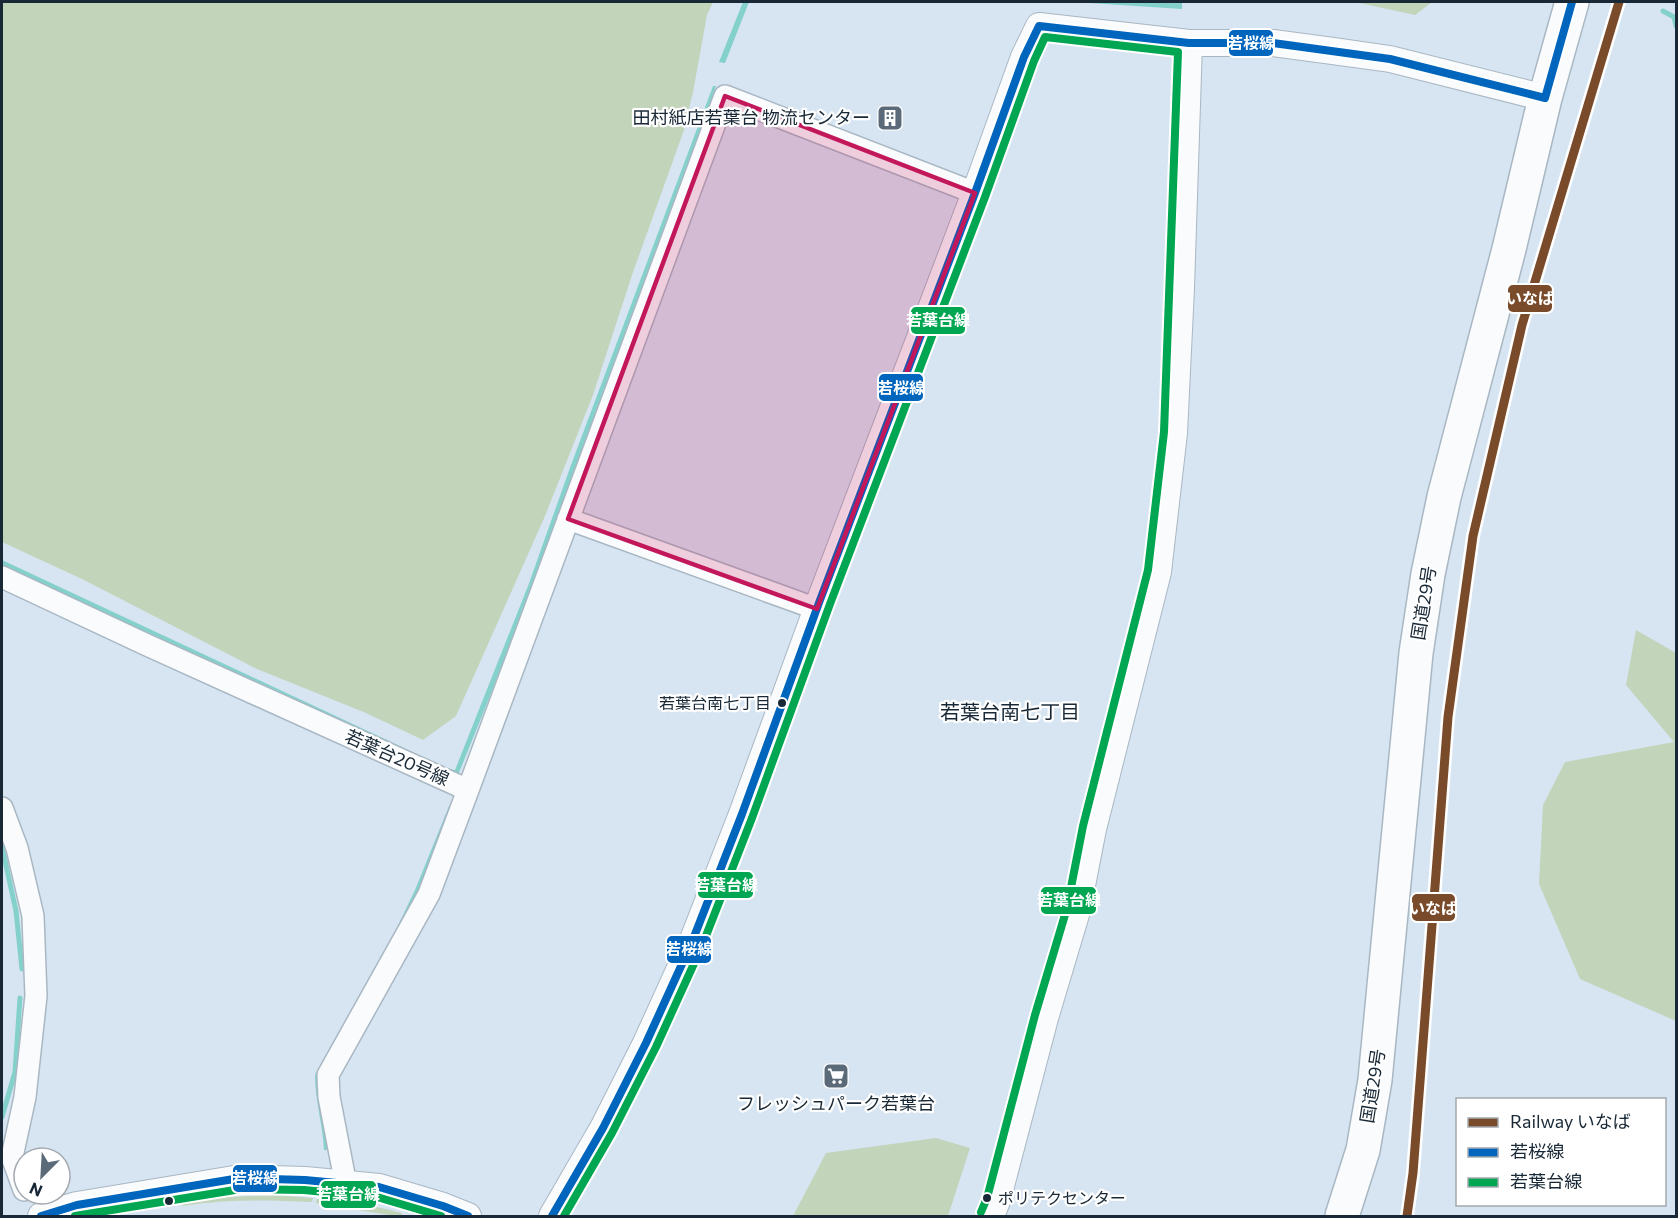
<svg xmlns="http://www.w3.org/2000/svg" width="1678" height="1218" viewBox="0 0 1678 1218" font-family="Commissioner,'Noto Sans JP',sans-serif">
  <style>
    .green { fill: #c2d4ba }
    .water { fill: #84d1cc }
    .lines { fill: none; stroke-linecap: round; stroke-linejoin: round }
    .stream { stroke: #84d1cc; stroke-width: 5 }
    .minor-casing { stroke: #a9b7c3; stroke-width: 24 }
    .tertiary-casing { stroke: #a9b7c3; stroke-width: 28 }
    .trunk-casing { stroke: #a9b7c3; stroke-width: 36 }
    .minor { stroke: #f9fbfd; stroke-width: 21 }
    .tertiary { stroke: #f9fbfd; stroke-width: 26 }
    .trunk { stroke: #f9fbfd; stroke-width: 33 }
    .bus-1-casing { stroke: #fff; stroke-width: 12 }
    .bus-2-casing { stroke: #fff; stroke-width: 12 }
    .bus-1 { stroke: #0065bd; stroke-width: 8 }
    .bus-2 { stroke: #00a651; stroke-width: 8 }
    .rail-1-casing { stroke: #fff; stroke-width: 14 }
    .rail-1 { stroke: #7a4b2a; stroke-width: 9 }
    .marked { fill: #c2185b; fill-opacity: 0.2; stroke: #c2185b; stroke-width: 4.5; stroke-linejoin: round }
    .bus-dot { fill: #182836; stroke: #fff; stroke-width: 2 }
    .labels { text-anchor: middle; stroke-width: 4.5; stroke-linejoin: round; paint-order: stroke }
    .bus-label { font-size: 16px; fill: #182836; stroke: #fff; text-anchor: end }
    .poi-label { font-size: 18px; fill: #182836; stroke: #fff; text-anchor: end }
    .street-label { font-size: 18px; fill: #182836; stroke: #fff }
    .neighbourhood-label { font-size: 20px; fill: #182836; stroke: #fff }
    .line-badge { stroke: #fff; stroke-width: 2 }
    .badge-label { font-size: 16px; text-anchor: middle; font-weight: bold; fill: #fff }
  </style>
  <rect width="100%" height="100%" fill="#d7e5f2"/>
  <path class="green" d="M2,2H713L707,15L693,92L684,130L632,275L593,395L545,516L456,716L423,740L366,713L257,669L82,579L2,542Z
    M1355,2H1432L1415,15Z
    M1636,630L1676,653V1021L1580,979L1539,884L1543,805L1565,762L1674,742L1626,685Z
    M936,1138L970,1148L948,1216H793L826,1153Z
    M274,1195L313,1198L312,1202C268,1200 226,1199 182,1206V1204L208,1198Z
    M317,1198L364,1204L402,1213L401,1216H395L316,1203Z"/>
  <path class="water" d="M743,2H749L725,63L719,62Z
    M1074,2L1182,3V9Z
    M713,86H716L703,126C622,343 546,562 458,775H449L2,565V560L449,769L455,770L528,586L571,465Z
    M449,806L452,808L417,894L390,949L317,1076C318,1101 326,1125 327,1150H324C323,1125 315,1101 315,1075L381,961L415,890Z"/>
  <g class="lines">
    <path class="stream" d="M1663,11L1674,17L1676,26
      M2,847L16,911L22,969
      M2,1117L15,1072L20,998"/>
    <g class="minor-casing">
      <path id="minor" d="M568,519L817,609
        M2,577L147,645L468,790L429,894L328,1075L329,1097L346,1185
        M468,790L725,96L975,193
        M2,808L17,848L33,916L36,996L25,1097L12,1157L24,1190"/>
    </g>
    <g class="tertiary-casing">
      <path id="tertiary" d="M41,1216L77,1205L240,1178L305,1180L379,1187L443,1206L468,1216
        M552,1216L603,1128L646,1043L692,942L742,814L820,600L975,193L1024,57L1039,26L1189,43H1273L1333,51L1390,59L1545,98
        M991,1216L997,1201L1045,1018L1077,911L1093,829L1158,572L1174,433L1181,288L1189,43"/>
    </g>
    <g class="trunk-casing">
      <path id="trunk" d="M1342,1216L1363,1150L1375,1080L1416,653L1428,574L1444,497L1509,249L1545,98L1572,2"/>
    </g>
    <use href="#minor" class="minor"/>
    <use href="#tertiary" class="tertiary"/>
    <use href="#trunk" class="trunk"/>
    <g class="bus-1-casing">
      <path id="bus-1" d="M1545,98L1572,2
        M41,1216L77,1205L240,1178L305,1180L379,1187L443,1206L468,1216
        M552,1216L603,1128L646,1043L692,942L742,814L820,600L975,193L1024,57L1039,26L1189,43H1273L1390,59L1545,98"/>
    </g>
    <g class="bus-2-casing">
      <path id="bus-2" d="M75,1216L241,1189L304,1190L377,1197L441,1216
        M564,1216L612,1133L656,1047L702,946L752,818L830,604L985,197L1034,61L1045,37L1178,52L1164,432L1148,570L1083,826L1067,908L1035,1015L987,1198L981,1212"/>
    </g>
    <use href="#bus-1" class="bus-1"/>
    <use href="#bus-2" class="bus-2"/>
    <g class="rail-1-casing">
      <path id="rail-1" d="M1407,1216L1413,1173L1448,717L1473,536L1522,325L1619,2"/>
    </g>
    <use href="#rail-1" class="rail-1"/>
  </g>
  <path class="marked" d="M725,96L975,193L817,609L568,519Z"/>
  <defs>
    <g id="building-square" transform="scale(1.35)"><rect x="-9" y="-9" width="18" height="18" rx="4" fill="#5b6a78" stroke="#fff"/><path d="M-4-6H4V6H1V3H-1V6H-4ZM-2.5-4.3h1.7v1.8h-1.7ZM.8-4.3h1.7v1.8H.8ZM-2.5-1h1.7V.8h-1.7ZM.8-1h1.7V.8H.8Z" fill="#fff"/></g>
    <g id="supermarket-square" transform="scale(1.35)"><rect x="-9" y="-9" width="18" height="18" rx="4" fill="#5b6a78" stroke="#fff"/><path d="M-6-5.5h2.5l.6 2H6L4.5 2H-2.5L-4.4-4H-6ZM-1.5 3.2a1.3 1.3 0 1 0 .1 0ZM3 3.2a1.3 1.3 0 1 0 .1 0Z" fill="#fff"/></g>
  </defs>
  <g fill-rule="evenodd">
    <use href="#building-square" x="890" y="118"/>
    <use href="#supermarket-square" x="836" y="1076"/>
  </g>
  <g class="bus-dot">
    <circle cx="782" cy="703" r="5"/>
    <circle cx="987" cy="1198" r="5"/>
    <circle cx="169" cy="1201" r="5"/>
  </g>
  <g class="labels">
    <g class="bus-label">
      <text x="771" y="709">若葉台南七丁目</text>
      <text x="998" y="1204" text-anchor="start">ポリテクセンター</text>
    </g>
    <g class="poi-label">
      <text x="870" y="124">田村紙店若葉台 物流センター</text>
      <text x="836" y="1110" text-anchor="middle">フレッシュパーク若葉台</text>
    </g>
    <g class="street-label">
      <text transform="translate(1424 603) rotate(-81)" y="6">国道29号</text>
      <text transform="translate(397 758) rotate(24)" y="6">若葉台20号線</text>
      <text transform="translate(1373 1086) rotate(-81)" y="6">国道29号</text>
    </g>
    <g class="neighbourhood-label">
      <text x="1010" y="719">若葉台南七丁目</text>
    </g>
  </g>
  <g class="line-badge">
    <rect x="1228" y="29" width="46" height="28" rx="6" fill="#0065bd"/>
    <rect x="1507" y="284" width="46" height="29" rx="6" fill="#7a4b2a"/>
    <rect x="910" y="306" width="56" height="29" rx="6" fill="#00a651"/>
    <rect x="878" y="373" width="46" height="29" rx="6" fill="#0065bd"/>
    <rect x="697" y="871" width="57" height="28" rx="6" fill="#00a651"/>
    <rect x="1040" y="886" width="57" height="29" rx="6" fill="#00a651"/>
    <rect x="1411" y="893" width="45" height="29" rx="6" fill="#7a4b2a"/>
    <rect x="666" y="935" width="46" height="29" rx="6" fill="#0065bd"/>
    <rect x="232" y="1164" width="46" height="29" rx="6" fill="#0065bd"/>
    <rect x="320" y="1180" width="57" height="29" rx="6" fill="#00a651"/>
  </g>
  <g class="badge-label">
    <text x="1251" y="49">若桜線</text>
    <text x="1530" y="304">いなば</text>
    <text x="938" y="326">若葉台線</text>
    <text x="901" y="394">若桜線</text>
    <text x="726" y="891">若葉台線</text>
    <text x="1069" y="906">若葉台線</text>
    <text x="1433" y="914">いなば</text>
    <text x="689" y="955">若桜線</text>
    <text x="255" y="1184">若桜線</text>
    <text x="348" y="1200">若葉台線</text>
  </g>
  <rect width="1678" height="1218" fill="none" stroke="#182836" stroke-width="6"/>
  <rect x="1456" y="1098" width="210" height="108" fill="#ffffff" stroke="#a3a9af" stroke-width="1.5"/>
  <rect x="1468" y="1118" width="30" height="9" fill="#7a4b2a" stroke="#a3a9af" stroke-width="1.5"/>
  <text x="1510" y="1128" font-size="18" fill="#182836">Railway いなば</text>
  <rect x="1468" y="1148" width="30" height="9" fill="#0065bd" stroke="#a3a9af" stroke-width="1.5"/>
  <text x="1510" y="1158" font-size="18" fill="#182836">若桜線</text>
  <rect x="1468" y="1178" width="30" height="9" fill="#00a651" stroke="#a3a9af" stroke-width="1.5"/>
  <text x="1510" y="1188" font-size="18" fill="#182836">若葉台線</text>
  <g transform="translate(42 1176) rotate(204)"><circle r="28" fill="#ffffff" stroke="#a3a9af" stroke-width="1.5"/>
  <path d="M0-4.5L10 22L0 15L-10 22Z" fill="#5b6a78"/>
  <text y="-9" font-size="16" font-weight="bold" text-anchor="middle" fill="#182836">N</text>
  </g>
</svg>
